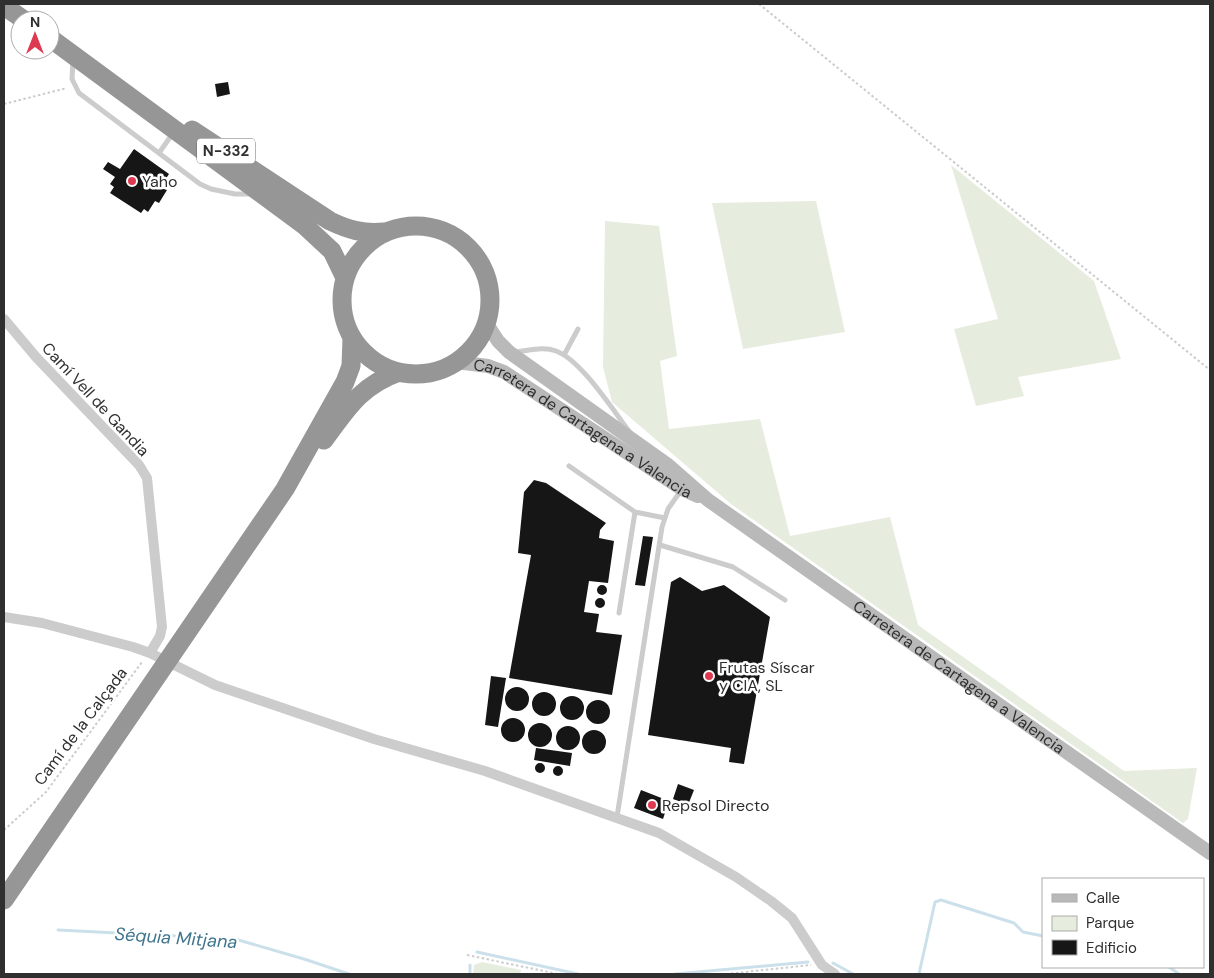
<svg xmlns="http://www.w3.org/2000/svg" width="1214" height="978" viewBox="0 0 1214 978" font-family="'DM Sans',sans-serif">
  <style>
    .green { fill: #e6ecde }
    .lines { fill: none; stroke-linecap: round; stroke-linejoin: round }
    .stream { stroke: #cbe0ea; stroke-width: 3 }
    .building { fill: #161616 }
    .path { stroke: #ccc; stroke-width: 2; stroke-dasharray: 2.5 2.5; stroke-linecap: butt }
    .lane { stroke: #ccc; stroke-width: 5 }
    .street { stroke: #ccc; stroke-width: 10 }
    .secondary { stroke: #b9b9b9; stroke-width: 14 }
    .highway { stroke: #969696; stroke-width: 19 }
    .poi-dot { fill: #dd3a52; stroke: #fff; stroke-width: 2 }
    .labels { text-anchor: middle; stroke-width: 5; stroke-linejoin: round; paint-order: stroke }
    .shield { fill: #fff; stroke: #6d6d6d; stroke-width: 1 }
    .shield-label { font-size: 15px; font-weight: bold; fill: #2f2f2f }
    .poi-label { font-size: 16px; fill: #2f2f2f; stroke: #fff; text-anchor: start }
    .street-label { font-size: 16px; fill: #2f2f2f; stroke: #fff }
    .water-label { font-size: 18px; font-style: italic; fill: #40758e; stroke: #fff }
  </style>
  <rect width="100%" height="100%" fill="#fff"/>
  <path class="green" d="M951,165L1094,281L1121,359L1018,377L1024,396L976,406L954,329L998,319Z
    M816,201L845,332L743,349L712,203Z
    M605,221L659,226L677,356L660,361L669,429L760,419L790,536L890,517L918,625L1124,771L1197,768L1188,819L1183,823L731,504L612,402L603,367Z
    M482,962L521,970L520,974H473L474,965Z"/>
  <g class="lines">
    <path class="stream" d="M58,930L235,939L304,959L349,974
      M477,952L578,974
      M833,963L853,974
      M1169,967L1179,974
      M470,974V965
      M675,974L808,962
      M919,974L935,902L941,900L1014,923L1023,932L1043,936"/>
  </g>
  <path class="building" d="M228,82L230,94L217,97L215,84Z
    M134,149L169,174L161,186L167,190L159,203L155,201L148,212L144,209L141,213L110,193L114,187L110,184L115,177L103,169L108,162L120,169Z
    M534,480L546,483L606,523L600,530L599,538L614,541L608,583L589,581L584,612L599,614L596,632L622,635L612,695L509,678L531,555L518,553L524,492Z
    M643,536L653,537L645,586L635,585Z
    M680,577L702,591L724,585L770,617L744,764L729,762L731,748L648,735L671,582Z
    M597 590a5 5 0 1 1 10 0a5 5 0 1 1-10 0Z
    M595 603a5 5 0 1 1 10 0a5 5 0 1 1-10 0Z
    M491,676L506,678L498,727L485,725Z
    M505 699a12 12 0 1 1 24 0a12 12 0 1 1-24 0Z
    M532 704a12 12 0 1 1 24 0a12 12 0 1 1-24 0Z
    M560 708a12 12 0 1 1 24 0a12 12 0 1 1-24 0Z
    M586 712a12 12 0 1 1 24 0a12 12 0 1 1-24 0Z
    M501 730a12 12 0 1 1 24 0a12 12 0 1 1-24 0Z
    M528 735a12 12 0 1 1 24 0a12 12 0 1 1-24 0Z
    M556 738a12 12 0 1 1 24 0a12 12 0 1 1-24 0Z
    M582 742a12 12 0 1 1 24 0a12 12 0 1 1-24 0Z
    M536,748L572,753L570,766L534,760Z
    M535 768a5 5 0 1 1 10 0a5 5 0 1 1-10 0Z
    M553 771a5 5 0 1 1 10 0a5 5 0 1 1-10 0Z
    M678,784L694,790L688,805L673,799Z
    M641,790L669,801L663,819L634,808Z"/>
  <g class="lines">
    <path class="path" d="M759,4L1210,370
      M4,104L67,88
      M4,830L46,792L142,662
      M467,955L558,974
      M726,974L811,965"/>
    <path class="lane" d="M73,60L72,79L79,93L200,184L211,189L235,194H251
      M159,153L173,133
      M514,352C528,351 543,346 556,351C581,360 612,409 629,431
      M564,355L578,329
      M569,466L635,512L665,518
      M660,545L733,567L785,600
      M619,613L635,512
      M617,817L662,527L668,509L682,489"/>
    <path class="street" d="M4,319L36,357L139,465L147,478L162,627L160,636L150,653
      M4,617L42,623L133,647L150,653L215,685L374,739L485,771L659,833L736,877L771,901L792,918L822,965L835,974"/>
    <g class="secondary">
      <path id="s1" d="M487,324L498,341L509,352L668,465L708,500L1210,853"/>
      <path id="s2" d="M456,362L488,366L504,372L682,489L698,496"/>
    </g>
    <path class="highway" d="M4,6L24,20
      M50,38L304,225L332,251L345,278
      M192,130L330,221C349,230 363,234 384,232
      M342 300a74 74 0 1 1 148 0a74 74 0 1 1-148 0Z
      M324,440C347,409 360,386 399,372
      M4,900L285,489L345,382L351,366L352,338"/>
  </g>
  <g class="poi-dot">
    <circle cx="132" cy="181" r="5"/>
    <circle cx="709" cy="676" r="5"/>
    <circle cx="652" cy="805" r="5"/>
  </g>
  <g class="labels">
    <rect class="shield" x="197" y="138.5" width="58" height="25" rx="4"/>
    <g class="shield-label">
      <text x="226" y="156">N-332</text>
    </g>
    <g class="poi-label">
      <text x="142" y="187">Yaho</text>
      <text x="719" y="673">Frutas Síscar<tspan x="719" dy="18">y CIA, SL</tspan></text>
      <text x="662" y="811">Repsol Directo</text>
    </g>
    <g class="street-label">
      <text transform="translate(96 399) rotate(47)" y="6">Camí Vell de Gandia</text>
      <text dy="6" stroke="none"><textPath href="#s2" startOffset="145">Carretera de Cartagena a Valencia</textPath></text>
      <text dy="6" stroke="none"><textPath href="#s1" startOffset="591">Carretera de Cartagena a Valencia</textPath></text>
      <text transform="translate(80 726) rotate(-53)" y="6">Camí de la Calçada</text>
    </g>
    <g class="water-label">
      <text transform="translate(176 938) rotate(4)" y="6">Séquia Mitjana</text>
    </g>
  </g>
  <rect width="1214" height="978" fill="none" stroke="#2f2f2f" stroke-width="10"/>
  <rect x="1042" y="878" width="162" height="90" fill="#ffffff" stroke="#acacac"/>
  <rect x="1052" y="894" width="25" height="8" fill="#b9b9b9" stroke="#acacac"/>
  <text x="1086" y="903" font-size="15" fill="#2f2f2f">Calle</text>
  <rect x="1052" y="916" width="25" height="15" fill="#e6ecde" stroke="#acacac"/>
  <text x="1086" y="928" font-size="15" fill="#2f2f2f">Parque</text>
  <rect x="1052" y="940" width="25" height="15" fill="#161616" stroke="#acacac"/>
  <text x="1086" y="953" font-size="15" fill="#2f2f2f">Edificio</text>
  <g transform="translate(35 35)"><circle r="24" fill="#ffffff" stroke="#acacac"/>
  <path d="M0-4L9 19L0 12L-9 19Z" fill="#dd3a52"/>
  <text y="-8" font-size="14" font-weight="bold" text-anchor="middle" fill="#2f2f2f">N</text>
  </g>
</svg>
